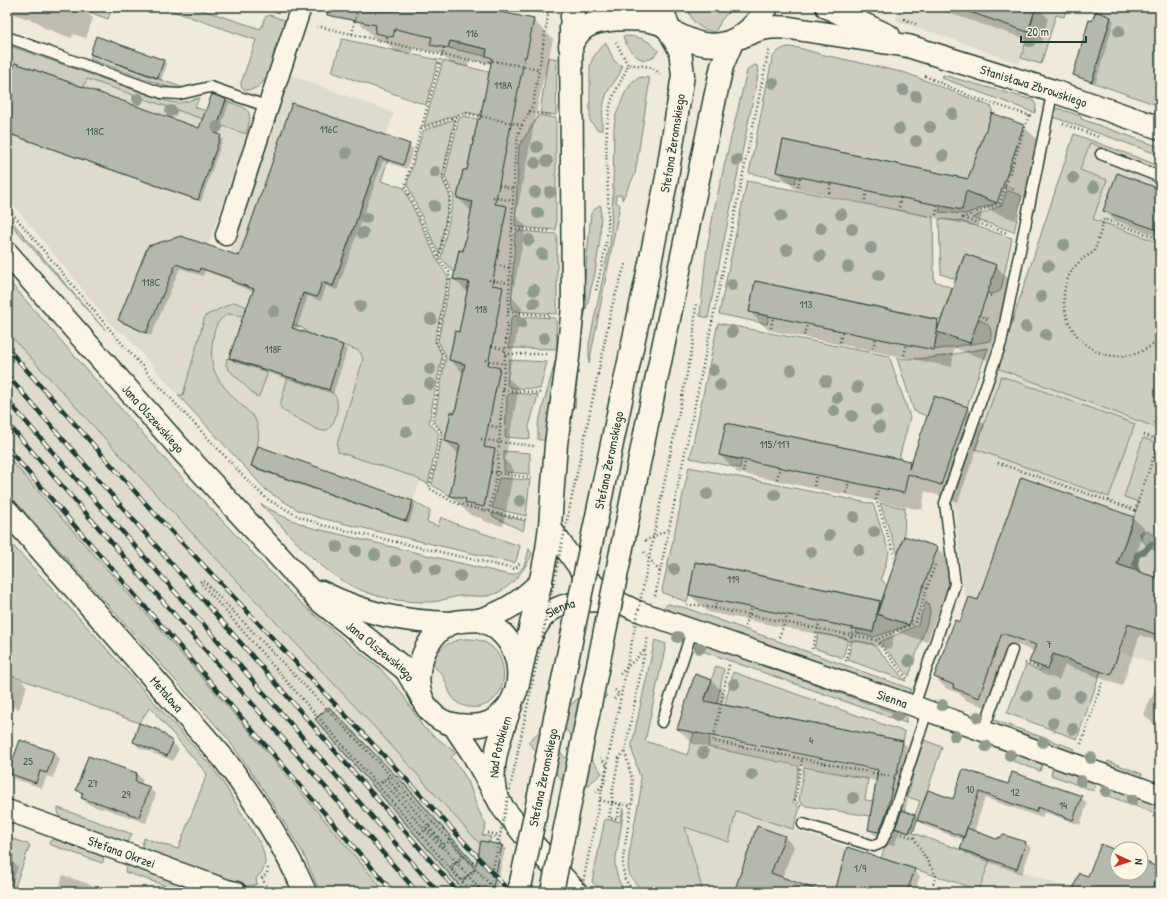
<svg xmlns="http://www.w3.org/2000/svg" width="1167" height="899" viewBox="0 0 1167 899" font-family="'Patrick Hand',sans-serif">
  <style>
    .built { fill: #dedbcc }
    .green { fill: #cccdbf; stroke: #76857a }
    .water { fill: #9fa89a; stroke: #6c7d71 }
    .shadow { fill: #0003; fill-rule: evenodd }
    .lines { fill: none; stroke-linecap: round; stroke-linejoin: round }
    .stream { stroke: #6c7d71; stroke-width: 6 }
    .building { fill: #b5b9ad; stroke: #1f3d34 }
    .service-casing { stroke: #1f3d34; stroke-width: 13 }
    .minor-casing { stroke: #1f3d34; stroke-width: 23 }
    .tertiary-casing { stroke: #1f3d34; stroke-width: 25 }
    .secondary-casing { stroke: #1f3d34; stroke-width: 25 }
    .path { stroke: #1f3d34; stroke-width: 2.5; stroke-dasharray: 1 3; stroke-linecap: butt }
    .service { stroke: #fcf5e5; stroke-width: 10 }
    .minor { stroke: #fcf5e5; stroke-width: 20 }
    .tertiary { stroke: #fcf5e5; stroke-width: 22 }
    .secondary { stroke: #fcf5e5; stroke-width: 22 }
    .rail-casing { stroke: #1f3d34; stroke-width: 4.5 }
    .rail { stroke: #fcf5e5; stroke-width: 3; stroke-dasharray: 9; stroke-linecap: butt }
    .secondary-bridge-casing { stroke: #1f3d34; stroke-width: 25; stroke-linecap: butt }
    .path-bridge { stroke: #1f3d34; stroke-width: 2.5; stroke-dasharray: 1 3; stroke-linecap: butt }
    .secondary-bridge { stroke: #fcf5e5; stroke-width: 22 }
    .tree { fill: #909b8e }
    .labels { text-anchor: middle; stroke-width: 4; stroke-linejoin: round; paint-order: stroke }
    .number-label { font-size: 11px; fill: #445c52 }
    .street-label { font-size: 13px; fill: #1f3d34; stroke: #fcf5e5 }
  </style>
  <rect width="100%" height="100%" fill="#efeada"/>
  <filter id="ink" filterUnits="userSpaceOnUse"><feTurbulence type="fractalNoise" baseFrequency=".025" numOctaves="2"/><feDisplacementMap in="SourceGraphic" scale="8" xChannelSelector="R" yChannelSelector="G"/><feConvolveMatrix kernelMatrix="1 2 1 2 8 2 1 2 1" color-interpolation-filters="sRGB"/></filter>
  <g filter="url(#ink)">
    <path class="built" d="M900,7H955L1028,32L1019,64L958,41L896,21Z
      M15,63L83,87L87,79L248,135L208,245L230,253L290,75L394,113L333,286L315,280L303,328L307,333L357,350L361,353L363,360L337,444V450L338,452L412,476L421,480L413,501L258,446L259,438L257,423L254,417L220,382L214,370L212,356V341L214,332L219,321L223,317L228,314L243,316L234,302L205,316L183,396L178,395L125,334L116,330L7,197V85Z
      M1074,134L1160,166V666L964,595L953,496Z
      M7,332L165,504L379,732L486,851L478,892H385L249,731L7,456Z
      M676,791L896,863L887,892H703Z
      M990,860L1079,892H979Z"/>
    <path class="green" d="M76,7H112L108,19Z
      M161,7H200L199,9L261,29L265,17L270,15L284,20L285,22L278,44H276C271,62 269,91 245,90L241,86V83L256,40Z
      M688,7H734L722,19L715,32C700,30 690,22 688,7Z
      M1036,7H1067L1064,17L1056,15L1041,64L1021,58Z
      M1084,7H1160V106L1092,82L1111,17Z
      M623,36C638,36 649,39 658,51C646,72 627,51 623,36Z
      M342,39L438,60L426,105L332,72Z
      M450,41L487,49L486,56L448,48Z
      M606,43L614,61L622,66C620,77 613,82 608,91C602,103 602,118 602,130H598L590,121V66C593,56 598,49 606,43Z
      M7,45L166,101L179,103L199,98L195,107L220,116L226,101C249,109 254,109 246,134L87,79L83,87L15,63L7,85Z
      M788,47L799,48L820,54L906,73L992,107V113L968,179L783,140L776,171L797,176L795,183L749,173L772,59C776,52 780,49 788,47Z
      M92,55L184,88L180,89L171,88L90,59Z
      M548,57L557,59L556,115L540,113Z
      M443,61L489,72L495,118L465,112L424,126Z
      M755,65L757,66L759,70L708,318L700,316L706,255L713,215L724,167L747,71L749,68Z
      M943,75L1033,100L1036,105L1035,113L942,78Z
      M641,77L649,78V85L635,174L622,200V195H616V202L620,205L589,364V345L592,329L610,244L613,194L614,127L616,115L625,93L633,81Z
      M1057,108L1081,116V119L1160,147V155L1053,117Z
      M539,115L556,118V230L518,227L515,226L519,146Z
      M464,116L478,119L467,170H463L457,198L473,202L463,251L459,250L454,272L441,258L454,197L445,177L459,118Z
      M455,119L442,178L450,197L439,254L407,184L423,131Z
      M1074,134L1160,166V171L1090,143L1080,170L1107,180L1093,219L1160,243V429L997,368Z
      M379,156L388,160L381,181L404,188L438,262L448,277L435,340L442,356L429,422L439,434L428,484L412,476L338,452L337,444L363,360L361,353L357,350L307,333L303,328L292,324L308,280H315L333,286Z
      M747,181L933,217L934,281L952,288L941,320L755,281L749,312L769,316L767,324L719,314Z
      M1007,190L1022,196L1014,232L972,218L1002,205Z
      M966,191L997,203L965,214L939,212L941,205Z
      M599,205L601,206L600,239L595,273L584,317L580,342L575,408L572,399L577,363L591,213Z
      M7,216L105,330L17,231L7,219Z
      M939,219L960,221L1012,238L1001,290C996,294 992,294 987,293L996,265L965,254L955,279L941,274Z
      M518,231L557,234V314L514,311L511,308L515,234Z
      M7,279L172,467L277,579L301,603L351,646L378,666L401,692L423,727L456,753L451,757L459,767L468,781L478,809L486,825L482,835L491,837L486,851L379,732L165,504L7,332Z
      M451,279L469,282L459,332L455,331L449,360L465,364L455,413L451,412L445,441L461,445L450,496L432,485L443,433L434,421L446,356L438,341Z
      M234,302L284,321L228,314C218,319 214,328 213,339C211,349 211,361 214,370C220,387 241,404 254,417C263,434 257,450 251,466L406,521L413,501L430,511L427,522L438,526L441,517L456,524L520,546L516,561L514,563L320,518L298,510L267,491L178,395H183L205,316Z
      M514,316L556,318L557,349L509,348L511,318Z
      M977,319C990,323 993,329 990,341L934,350L937,332Z
      M718,323L889,356L910,417L899,459L726,423L719,455L741,460L740,468L690,458Z
      M988,348L967,407L934,396L927,416L914,411L897,358C924,362 961,352 988,348Z
      M227,358L266,371L267,375L259,396L257,397L228,369L226,365Z
      M509,360L547,362L540,389L512,388L507,385Z
      M555,362L551,403L545,440H538V425Z
      M1001,376L1135,424L1109,497L975,449Z
      M288,377L329,390C331,392 334,394 336,397C340,405 335,429 324,431C323,431 320,430 318,430L282,410L280,405Z
      M511,393L538,395L529,426L530,439L505,437L507,396Z
      M1143,438L1160,444V579L1117,564L1139,502L1124,497Z
      M504,451L530,453V474L506,472L504,471Z
      M7,456L249,731L385,892H320L303,853L267,795L228,739L7,492Z
      M689,467L873,504L889,552L881,579L887,586L882,601L696,562L687,602L663,593L662,590Z
      M499,478L530,480L526,516L492,508Z
      M880,503L905,508L904,536L898,555Z
      M261,504L280,515L309,527L510,575C524,574 526,560 529,549L532,554C524,571 508,593 487,596C478,597 469,595 460,596C450,597 440,602 430,602C345,603 314,561 261,504Z
      M492,513L525,521L523,531L492,516Z
      M7,539L80,619L212,767L224,784L261,845C266,858 268,869 256,878L257,884L250,886L244,885L144,849L142,846L144,838L178,849L207,774L150,707L139,723L7,674Z
      M926,601L929,606L930,614L909,676L880,642L918,625Z
      M668,604L686,608L911,689L908,696L664,609V607Z
      M877,614L909,625L874,637L856,633L857,629L873,632Z
      M819,633L848,639L843,658L814,648Z
      M463,639C470,639 477,639 484,642C512,654 510,702 478,707C472,708 464,707 458,703C449,696 448,686 443,676C441,672 436,669 433,665C432,650 451,641 463,639Z
      M655,640L666,644L645,741L687,755L716,666L724,669L708,747L799,766L793,802L800,808L793,829L736,811L729,842L685,827L703,892H645L636,884L630,876L628,868L629,854L641,789L640,777L632,750V744Z
      M852,640L873,644L906,681L848,660Z
      M697,642L906,717V723L694,648Z
      M1053,654L1101,671L1077,739L1007,713L1026,665L1040,671L1042,667L1048,669Z
      M733,672L905,732L903,741L725,705Z
      M596,683L607,696L580,719L579,744L555,718Z
      M991,719L1075,749L1073,756L989,725Z
      M541,730L577,771L591,759L602,773L576,796L528,742Z
      M924,740L942,747L913,833L990,860L979,890L881,858L893,828L909,833L920,801L905,796Z
      M1007,751L1042,764L1040,771L1005,758Z
      M1108,761L1142,774L1140,780L1105,767Z
      M804,767L868,779L865,800L873,801L870,816L806,806L799,801Z
      M1053,768L1096,784L1094,791L1051,775Z
      M1105,786L1160,805V815L1103,794Z
      M58,808L132,834L129,840L125,843L62,821L58,812Z
      M623,808L624,809L615,864C616,874 619,883 625,892H605L592,882L605,819L620,822Z
      M7,837L30,845L13,892H7V872H8L13,858H12L13,853L7,851Z
      M54,839L102,856L104,859L102,863L49,844L50,841Z
      M130,866L183,885L185,888L184,892L125,872L126,867Z"/>
    <path class="water" d="M1143,531H1148L1160,541V552C1152,548 1140,544 1140,533Z"/>
    <path class="shadow" d="M7,7H88L86,12L93,18L86,38L73,34L72,38L44,28L38,22L7,12Z
      M361,7H473L533,20L553,39L545,76L544,75L516,216L526,226L512,297L522,308L508,378L519,388L505,460L514,470L503,526L486,522L481,518L470,515L451,496L459,455L446,441L456,414L464,374L450,360L460,333L468,293L454,279L463,252L472,212L458,198L468,172L481,121L492,64L469,60L468,67L451,64L441,54L414,48L412,55L396,52L386,42L377,40L358,21Z
      M930,7H1038L1048,18L1041,44Z
      M1097,13L1111,18L1114,21L1096,82L1076,75V76L1074,75Z
      M97,37L164,61L167,64L161,81L94,56L91,54Z
      M7,88L200,129L212,96L226,100L229,103L218,135L223,139L201,202L7,134Z
      M1023,126L1041,143L1015,220L983,208L979,227L795,189L777,171L969,180Z
      M280,144L409,145L413,149L407,169L383,161L337,290L326,286L321,301L308,296L296,330L343,346L347,350L333,394L234,362L230,357L254,292L236,285L232,281L205,271L203,276L180,268L151,336L124,324L119,320L149,247L239,257Z
      M1160,190V237L1114,220L1104,210Z
      M996,266L1014,284L987,360L954,348L952,367L768,330L750,312L938,321L941,324Z
      M967,408L985,425L958,502L925,491L922,510L738,473L720,455L910,462L912,464Z
      M252,466L412,502L415,505L409,523L255,469Z
      M1133,518L1145,529L1131,570L1160,580V642L1140,635L1122,686L1065,665L1059,680L1042,674L1031,662L1034,651L1014,644L991,709L965,700L959,693L947,689L935,677L961,623L979,602Z
      M937,548L955,566L927,642L895,631L891,649L708,612L690,595L696,563L880,602L882,604Z
      M7,675L21,680L27,686L19,709L7,705Z
      M711,680L726,695L722,705L903,742L918,757L905,812L915,816L918,819L953,800L964,770L1008,785L1081,797L1087,804L1080,825L1044,812L1042,818L985,798L974,832L996,840L1026,843L1031,848L1022,874L966,854L961,848L964,840L925,826L918,819L913,833L900,829V831L912,835L900,831L894,846L884,844L869,829L877,781L693,744L678,729ZM695,732L883,770V772L695,734Z
      M1156,686L1160,688V730L1144,715L1150,698H1152Z
      M134,742H172L179,749L173,761L140,748Z
      M54,753L60,759L53,778L47,776L42,788L15,779L9,773Z
      M89,757L137,774L143,780L141,785L149,788L156,794L146,823L103,808L102,809L88,804L82,798L83,795L77,790Z
      M784,837L794,846L782,878L820,892H739Z
      M502,846L505,849L496,892H467L477,867Z
      M1117,852V873H1141V861L1160,869V892H1076L1089,878Z
      M7,856L18,867L10,892H7Z
      M914,870L920,876L915,892H863Z
      M63,875L91,885L100,892H53L54,889L58,891Z
      M961,886L979,891L980,892H959Z"/>
    <g class="lines">
      <path class="stream" d="M1137,571L1135,565L1137,555L1145,551L1151,544"/>
    </g>
    <path class="building" d="M328,7H478L534,19L526,57L525,56L495,204L507,206L492,285L503,287L488,365L500,368L484,447L495,449L484,507L465,503L466,499L450,496L460,445L445,441L451,412L455,413L465,364L449,360L455,331L459,332L469,282L453,279L459,250L463,251L473,202L457,198L463,170H467L478,119H480L492,58L486,56L487,49L450,41L448,48L430,45L432,37L395,29L393,37L375,33L376,25L327,15Z
      M964,7H1036L1028,32L964,10Z
      M1096,11L1111,17L1092,82L1073,75L1089,20L1092,21Z
      M96,36L164,60L158,78L90,54Z
      M15,63L199,128L212,94L226,99L215,133L221,135L198,200L7,133V85Z
      M292,103L410,144L403,165L379,157L333,286L322,282L317,297L303,293L292,328L343,345L329,390L229,358L243,316L254,289L231,281L232,279L200,268L199,272L176,264L146,333L118,320L148,246L181,236L239,256L279,143H278Z
      M992,113L1024,125L997,203L966,191L962,210L776,172L783,140L968,179Z
      M1117,173L1160,189V231L1103,211Z
      M965,254L997,265L970,343L937,332L934,350L749,312L755,281L938,320L937,331Z
      M934,396L968,407L941,485L908,474L904,493L719,455L726,423L910,461L909,469Z
      M258,446L413,501L406,521L251,466Z
      M1021,477L1134,517L1117,564L1160,579V636L1128,624L1111,675L1053,654L1048,669L1029,662L1036,645L1002,633L979,698L953,688L954,685L934,677L955,620L960,622L969,597L978,600Z
      M904,536L938,547L909,625L877,614L873,632L689,595L695,562L880,601L877,614Z
      M695,674L712,680L704,701L903,741L897,774H895L887,811L879,832L868,830L878,770L677,729Z
      M329,707L396,776H397L476,865L481,841L502,845L492,892H465L315,719Z
      M139,723L159,730L173,742L167,756L133,742Z
      M20,740L54,752L47,773L40,771L36,783L8,773Z
      M88,756L137,773L135,780L137,781L136,782L150,787L139,817L96,802V803L81,798L83,793L76,790Z
      M963,769L1008,784L1012,772L1082,796L1073,820L1038,807L1036,812L979,792L964,837L917,820L928,790L953,799Z
      M902,810L915,815L909,833L895,828Z
      M757,826L785,836L771,873L817,890V892H734Z
      M967,828L996,839L1004,835L1026,842L1017,869L960,849Z
      M1101,844L1117,851V873H1141V860L1160,868L1152,892H1072L1079,873L1088,876Z
      M847,847L915,869L907,892H835Z"/>
    <g class="lines">
      <g class="service-casing">
        <path id="service" d="M7,37L162,93L180,94L210,87L269,107
          M1101,154L1160,177
          M914,706L955,584L945,503L1001,343L1051,99
          M662,722L692,631
          M983,731L1012,650
          M803,824L874,846L881,843L890,824L927,711"/>
      </g>
      <g class="minor-casing">
        <g id="minor">
          <path d="M226,235L301,7"/>
          <path id="s1" d="M550,526C567,551 584,581 610,597C618,602 627,606 635,610L914,706L1160,795"/>
          <path id="s2" d="M530,640C534,632 539,622 545,616C564,598 596,600 619,604"/>
          <path id="s3" d="M7,810L227,890L236,892"/>
        </g>
      </g>
      <g class="tertiary-casing">
        <g id="tertiary">
          <path d="M827,7L889,36"/>
          <path id="s4" d="M741,37C759,28 770,26 790,28L908,46L1053,91L1160,128"/>
          <path id="s5" d="M7,511L224,759C255,801 284,844 305,892"/>
        </g>
      </g>
      <g class="secondary-casing">
        <g id="secondary">
          <path d="M570,46C574,40 578,33 583,29C599,17 643,17 661,24C665,26 668,29 671,31C677,35 684,37 690,40C724,54 750,35 767,7"/>
          <path id="s6" d="M7,253L185,454L320,601L406,670L419,692"/>
          <path id="s7" d="M621,400L650,263L667,177L683,75L680,50L669,30L662,7"/>
          <path d="M646,429L715,98L722,66L732,42"/>
          <path d="M321,592C365,614 404,622 453,623"/>
          <path d="M479,620C484,622 489,624 493,626C520,644 526,681 508,707C503,713 497,719 490,722C479,727 468,726 457,725C441,723 428,713 422,698C411,674 426,633 452,623C460,620 471,621 479,620Z"/>
          <path d="M479,620C506,612 521,601 541,582"/>
          <path d="M517,688L542,575L547,549L550,526L556,444L568,357L573,306L571,28L572,16L575,7"/>
          <path d="M453,724L473,754L503,808L524,834L576,892"/>
          <path id="s8" d="M495,792C489,763 502,732 511,705"/>
        </g>
      </g>
      <path class="path" d="M524,7L535,11L551,14
        M904,19L916,24
        M317,26L443,55L485,63L493,61L539,69L548,16
        M352,34L358,7
        M386,42L388,35
        M616,42L628,65
        M444,48L405,186L440,261L450,273L436,342L444,356L432,421L442,433L429,488L453,502L469,507L528,520
        M925,76L970,96L1031,116
        M529,112L550,115
        M1063,124L1099,137
        M421,129L465,113L522,125
        M499,185L513,189
        M1005,186L1016,190
        M798,187L800,176
        M829,193L831,183
        M493,197L513,201
        M865,200L867,190
        M7,207L112,332L161,388L248,481L267,499L298,516L322,525L515,569L520,563
        M899,207L901,196
        M936,215L938,204
        M962,218L1000,203L1029,115
        M963,218L1007,233
        M512,229L552,231
        M1160,239L1104,219C1102,226 1097,246 1094,251C1092,254 1086,256 1084,258C1080,261 1076,265 1073,269C1051,301 1071,346 1107,355C1126,359 1146,353 1160,338
        M439,257L451,196L443,177L457,116
        M496,265L510,268
        M489,280L509,283
        M596,290C601,268 607,246 608,224C610,185 602,145 610,107C613,92 623,80 628,65C639,65 654,65 660,75
        M986,295L994,296
        M508,312L551,316
        M979,315L989,320
        M771,328L773,317
        M804,335L807,324
        M840,342L842,331
        M492,346L505,350
        M873,348L876,338
        M505,354H547
        M904,355L907,344
        M485,360L505,364
        M598,374L612,306L626,262
        M503,390L542,393
        M488,425L500,428
        M1144,435L1160,440
        M481,439L499,442L534,446
        M670,455L693,344L696,304
        M998,463L1135,510L1156,450L1160,452
        M491,472L532,478
        M743,472L745,461
        M777,479L780,467
        M814,486L816,475
        M878,487L876,499L896,560
        M846,493L849,481
        M489,511L497,474L508,312L515,156L519,131L533,105L539,69
        M645,541L669,529
        M644,552L660,572
        M655,596L769,49
        M687,605H698L876,640
        M715,608L716,601
        M745,626L751,607
        M779,637L785,622L787,615
        M812,649L820,621
        M846,661L853,628
        M1025,663L1037,667L1038,665
        M729,665L713,741L889,776
        M620,674L644,651
        M907,678L876,640L915,623L935,565
        M614,699L619,694L615,690
        M1081,744L1103,680
        M742,747V742
        M779,755L781,750
        M826,764V760
        M387,778L395,788
        M383,782L391,791
        M378,785L390,775
        M596,792L604,784L608,766L601,758
        M612,802V794L619,758L625,751
        M801,806L795,802L802,759
        M619,808L617,819L609,818L612,802L632,806
        M1153,816L1160,819
        M427,828L453,858
        M488,833H491L506,850
        M420,834L433,822
        M902,834L914,838L936,876L932,887
        M438,837L445,845
        M456,862L462,869
        M450,867L464,855
        M268,868L267,873L262,878L269,892
        M464,879L474,870L473,869
        M479,888L482,892
        M471,892L200,582L203,580L376,760L497,892
        M635,892L631,888L625,879L623,870V858L633,796L632,779L625,751L648,636"/>
      <use href="#service" class="service"/>
      <use href="#minor" class="minor"/>
      <use href="#tertiary" class="tertiary"/>
      <use href="#secondary" class="secondary"/>
      <g class="rail-casing">
        <path id="rail" d="M7,348L155,514L407,780L510,892
          M7,375L458,892
          M7,400L438,892
          M7,423L417,892
          M7,448L393,892"/>
      </g>
      <use href="#rail" class="rail"/>
      <g class="secondary-bridge-casing">
        <g id="secondary-bridge">
          <path id="s9" d="M519,892L621,400"/>
          <path d="M552,892L646,429"/>
        </g>
      </g>
      <path class="path-bridge" d="M395,788L438,837
        M391,791L441,848L451,840L476,869L462,881L451,868L461,859
        M600,800L620,805L619,808
        M488,833L500,835
        M453,858L457,863
        M462,869L479,888
        M488,892L598,374
        M581,892L670,455"/>
      <use href="#secondary-bridge" class="secondary-bridge"/>
    </g>
    <g class="tree">
      <circle cx="1119" cy="31" r="6"/>
      <circle cx="1030" cy="41" r="6"/>
      <circle cx="773" cy="83" r="6"/>
      <circle cx="903" cy="90" r="6"/>
      <circle cx="916" cy="96" r="6"/>
      <circle cx="138" cy="99" r="6"/>
      <circle cx="171" cy="111" r="6"/>
      <circle cx="952" cy="114" r="6"/>
      <circle cx="217" cy="127" r="6"/>
      <circle cx="930" cy="127" r="6"/>
      <circle cx="899" cy="129" r="6"/>
      <circle cx="916" cy="141" r="6"/>
      <circle cx="537" cy="147" r="6"/>
      <circle cx="346" cy="153" r="6"/>
      <circle cx="943" cy="156" r="6"/>
      <circle cx="737" cy="160" r="6"/>
      <circle cx="547" cy="161" r="6"/>
      <circle cx="535" cy="163" r="6"/>
      <circle cx="435" cy="172" r="6"/>
      <circle cx="1073" cy="178" r="6"/>
      <circle cx="1094" cy="187" r="6"/>
      <circle cx="535" cy="192" r="6"/>
      <circle cx="550" cy="192" r="6"/>
      <circle cx="434" cy="206" r="6"/>
      <circle cx="538" cy="213" r="6"/>
      <circle cx="841" cy="214" r="6"/>
      <circle cx="781" cy="216" r="6"/>
      <circle cx="366" cy="218" r="6"/>
      <circle cx="821" cy="228" r="6"/>
      <circle cx="852" cy="229" r="6"/>
      <circle cx="363" cy="233" r="6"/>
      <circle cx="529" cy="240" r="6"/>
      <circle cx="1064" cy="245" r="6"/>
      <circle cx="871" cy="248" r="6"/>
      <circle cx="787" cy="250" r="6"/>
      <circle cx="542" cy="254" r="6"/>
      <circle cx="820" cy="256" r="6"/>
      <circle cx="1048" cy="266" r="6"/>
      <circle cx="848" cy="267" r="6"/>
      <circle cx="879" cy="275" r="6"/>
      <circle cx="732" cy="285" r="6"/>
      <circle cx="534" cy="290" r="6"/>
      <circle cx="1041" cy="297" r="6"/>
      <circle cx="534" cy="303" r="6"/>
      <circle cx="360" cy="306" r="6"/>
      <circle cx="274" cy="311" r="6"/>
      <circle cx="431" cy="319" r="6"/>
      <circle cx="521" cy="323" r="6"/>
      <circle cx="1026" cy="327" r="6"/>
      <circle cx="732" cy="332" r="6"/>
      <circle cx="1046" cy="335" r="6"/>
      <circle cx="544" cy="338" r="6"/>
      <circle cx="430" cy="369" r="6"/>
      <circle cx="713" cy="370" r="6"/>
      <circle cx="791" cy="370" r="6"/>
      <circle cx="826" cy="381" r="6"/>
      <circle cx="430" cy="384" r="6"/>
      <circle cx="720" cy="385" r="6"/>
      <circle cx="857" cy="387" r="6"/>
      <circle cx="837" cy="398" r="6"/>
      <circle cx="408" cy="400" r="6"/>
      <circle cx="877" cy="410" r="6"/>
      <circle cx="834" cy="411" r="6"/>
      <circle cx="852" cy="416" r="6"/>
      <circle cx="879" cy="427" r="6"/>
      <circle cx="406" cy="432" r="6"/>
      <circle cx="707" cy="494" r="6"/>
      <circle cx="775" cy="495" r="6"/>
      <circle cx="520" cy="501" r="6"/>
      <circle cx="854" cy="517" r="6"/>
      <circle cx="874" cy="532" r="6"/>
      <circle cx="829" cy="535" r="6"/>
      <circle cx="337" cy="547" r="6"/>
      <circle cx="859" cy="550" r="6"/>
      <circle cx="356" cy="551" r="6"/>
      <circle cx="811" cy="552" r="6"/>
      <circle cx="375" cy="555" r="6"/>
      <circle cx="395" cy="561" r="6"/>
      <circle cx="416" cy="565" r="6"/>
      <circle cx="674" cy="569" r="6"/>
      <circle cx="435" cy="570" r="6"/>
      <circle cx="460" cy="576" r="6"/>
      <circle cx="678" cy="637" r="6"/>
      <circle cx="700" cy="648" r="6"/>
      <circle cx="909" cy="661" r="6"/>
      <circle cx="734" cy="684" r="6"/>
      <circle cx="1053" cy="694" r="6"/>
      <circle cx="1027" cy="696" r="6"/>
      <circle cx="1080" cy="696" r="6"/>
      <circle cx="942" cy="705" r="6"/>
      <circle cx="897" cy="716" r="6"/>
      <circle cx="978" cy="717" r="6"/>
      <circle cx="1053" cy="723" r="6"/>
      <circle cx="1073" cy="729" r="6"/>
      <circle cx="955" cy="736" r="6"/>
      <circle cx="1043" cy="742" r="6"/>
      <circle cx="986" cy="746" r="6"/>
      <circle cx="703" cy="753" r="6"/>
      <circle cx="1010" cy="755" r="6"/>
      <circle cx="1091" cy="758" r="6"/>
      <circle cx="752" cy="775" r="6"/>
      <circle cx="1081" cy="781" r="6"/>
      <circle cx="1106" cy="791" r="6"/>
      <circle cx="853" cy="798" r="6"/>
      <circle cx="1132" cy="800" r="6"/>
    </g>
  </g>
  <g class="labels">
    <g class="number-label">
      <text x="472" y="37">116</text>
      <text x="503" y="89">118A</text>
      <text x="329" y="133">116C</text>
      <text x="95" y="135">118C</text>
      <text x="151" y="286">118C</text>
      <text x="806" y="308">113</text>
      <text x="481" y="313">118</text>
      <text x="273" y="353">118F</text>
      <text x="775" y="448">115/117</text>
      <text x="733" y="583">119</text>
      <text x="1049" y="648">7</text>
      <text x="811" y="744">4</text>
      <text x="28" y="765">25</text>
      <text x="93" y="787">27</text>
      <text x="970" y="793">10</text>
      <text x="1015" y="796">12</text>
      <text x="126" y="798">29</text>
      <text x="1063" y="809">14</text>
      <text x="860" y="872">1/9</text>
    </g>
    <g class="street-label">
      <text dy="5" stroke="none"><textPath href="#s4" startOffset="302">Stanisława Zbrowskiego</textPath></text>
      <text dy="5" stroke="none"><textPath href="#s7" startOffset="262">Stefana Żeromskiego</textPath></text>
      <text dy="5" stroke="none"><textPath href="#s6" startOffset="221">Jana Olszewskiego</textPath></text>
      <text dy="5" stroke="none"><textPath href="#s9" startOffset="441">Stefana Żeromskiego</textPath></text>
      <text dy="5" stroke="none"><textPath href="#s2" startOffset="46">Sienna</textPath></text>
      <text dy="5" stroke="none"><textPath href="#s6" startOffset="547">Jana Olszewskiego</textPath></text>
      <text dy="5" stroke="none"><textPath href="#s5" startOffset="243">Metalowa</textPath></text>
      <text dy="5" stroke="none"><textPath href="#s1" startOffset="394">Sienna</textPath></text>
      <text dy="5" stroke="none"><textPath href="#s8" startOffset="46">Nad Potokiem</textPath></text>
      <text dy="5" stroke="none"><textPath href="#s9" startOffset="117">Stefana Żeromskiego</textPath></text>
      <text dy="5" stroke="none"><textPath href="#s3" startOffset="122">Stefana Okrzei</textPath></text>
    </g>
  </g>
  <rect width="1167" height="899" fill="none" stroke="#fcf5e5" stroke-width="24"/>
  <rect x="12" y="12" width="1143" height="875" fill="none" stroke="#1f3d34" stroke-width="1.5" filter="url(#ink)"/>
  <g transform="translate(1129 861) rotate(93)"><circle r="19" fill="#fcf5e5" stroke="#a4ab9e"/>
  <path d="M0-3L7 15L0 10L-7 15Z" fill="#c8321e"/>
  <text y="-6" font-size="11" font-weight="bold" text-anchor="middle" fill="#1f3d34">N</text>
  </g>
  <path d="M1021 36v6h65v-6" fill="none" stroke="#1f3d34" stroke-width="2"/>
  <text x="1027" y="36" font-size="12" fill="#1f3d34" stroke="#fcf5e5" stroke-width="3" paint-order="stroke">20 m</text>
</svg>
